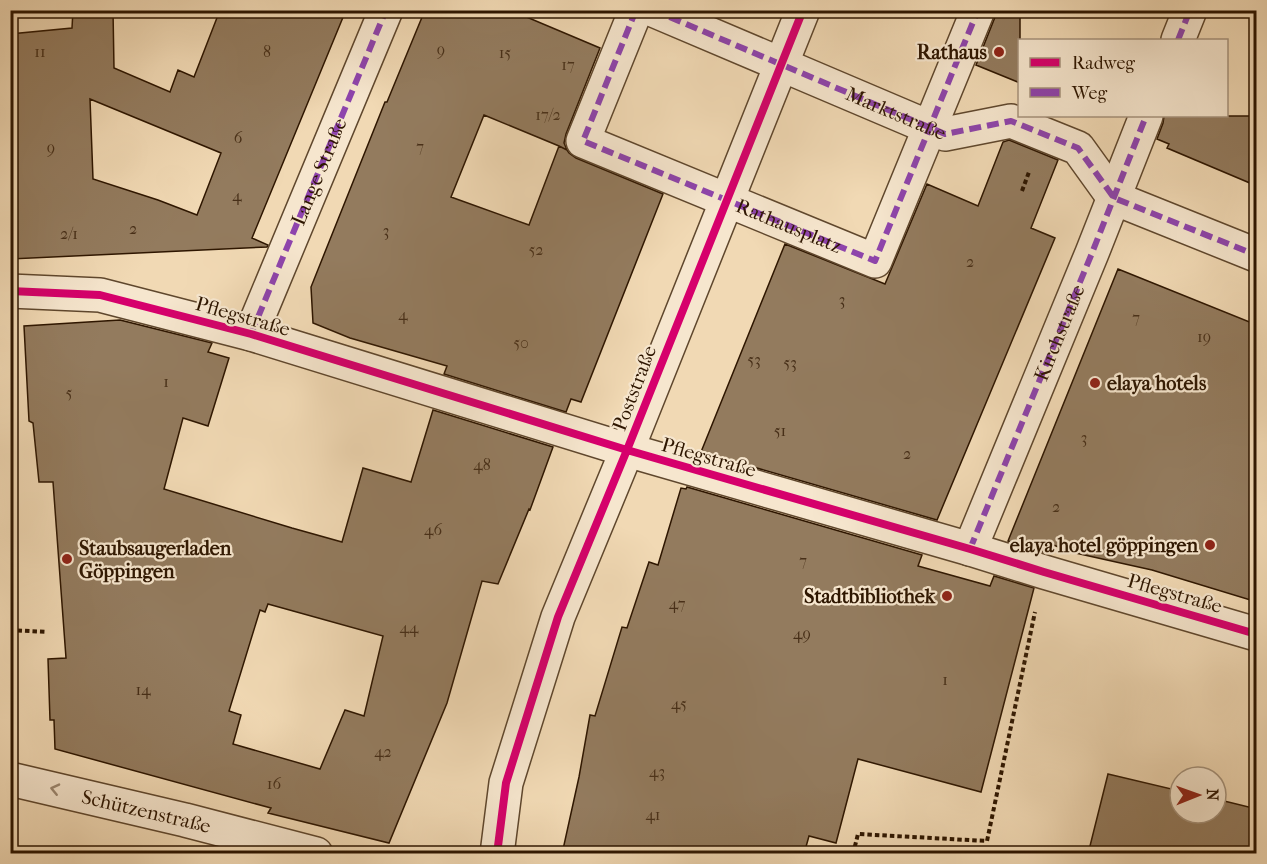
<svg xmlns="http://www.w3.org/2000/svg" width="1267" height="864" viewBox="0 0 1267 864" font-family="'IM FELL French Canon',serif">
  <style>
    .building { fill: #937b5e; stroke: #2e1600; stroke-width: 1.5; fill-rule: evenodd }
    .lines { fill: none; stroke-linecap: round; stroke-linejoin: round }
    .street-casing { stroke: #5f472d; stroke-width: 36 }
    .path { stroke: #2e1600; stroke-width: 4; stroke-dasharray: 4.5 3; stroke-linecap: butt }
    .street { stroke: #f6e6ce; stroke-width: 33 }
    .quiet { stroke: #8e44ad; stroke-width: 6; stroke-dasharray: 12 6; stroke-linecap: butt }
    .cycleway-casing { stroke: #f6e6ce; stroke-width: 11 }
    .cycleway { stroke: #d6006c; stroke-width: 8 }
    .oneway { stroke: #9c8871 }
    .poi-dot { fill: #8f2418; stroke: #f6e6ce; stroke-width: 2 }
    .labels { text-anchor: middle; stroke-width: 4.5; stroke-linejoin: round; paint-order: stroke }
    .number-label { font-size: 16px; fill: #472f18 }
    .poi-label { font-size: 20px; font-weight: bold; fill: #2e1600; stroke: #f6e6ce; text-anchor: end }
    .street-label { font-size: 20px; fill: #2e1600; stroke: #f6e6ce }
  </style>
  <rect width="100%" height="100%" fill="#f1d9b4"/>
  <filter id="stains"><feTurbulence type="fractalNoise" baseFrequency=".00333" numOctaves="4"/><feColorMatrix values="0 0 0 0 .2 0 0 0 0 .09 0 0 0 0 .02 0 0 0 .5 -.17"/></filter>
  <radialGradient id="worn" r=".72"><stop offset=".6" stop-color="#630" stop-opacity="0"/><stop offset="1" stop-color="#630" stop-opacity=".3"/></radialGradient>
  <path class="building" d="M73,10H113L114,68L170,92L178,70L194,77L220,10H346L252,238L268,245L267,247L10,259V34L72,28ZM90,99L221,153L197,215L158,200L93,179Z
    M425,10H510L600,48L566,134L564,143L567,150L559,146L567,150L569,153L576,158L663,194L581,402L571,399L566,412L444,374L447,366L350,338L313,323L311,287L385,102H387ZM484,115L559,146L529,225L451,197Z
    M996,10H1020V83L976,65L995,17Z
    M1164,116H1257V186L1167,148L1169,144L1157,139L1163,123Z
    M1009,140L1058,160L1031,228L1055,238L937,520L701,452L785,244L885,284L927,184L978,206L1003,142Z
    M1118,269L1257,325V602L1152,570L1071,552L1046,542L1043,552L1008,541Z
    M120,320L212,343L208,352L229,358L208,426L183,418L164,489L292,528L342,542L363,468L411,482L433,410L553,447L530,510L529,509L498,584L482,581L447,703L389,843L268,813L271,808L55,749L54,720H50L48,659L66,658L53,482H39L33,423L29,421L24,326ZM268,604L383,636L364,716L345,710L320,769L233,744L241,715L229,711L260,610L265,612Z
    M687,487L922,555L918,566L990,586L994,576L1034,588L981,792L858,759L836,843L809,836L804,854H562L579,777L590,715L595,716L622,627L627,628L649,562L658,565L681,488L686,489Z
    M1108,774L1180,791V813H1216V799L1257,809V854H1088Z"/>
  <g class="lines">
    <g class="street-casing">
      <g id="street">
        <path id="s1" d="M636,10L583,141L875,261L978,10"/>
        <path id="s2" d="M653,10L945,134L1011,121L1078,148L1114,198L1256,255"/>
        <path d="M1178,40L1190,10"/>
        <path d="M10,291L100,295L251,334L627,450L970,549L1044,572L1256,634"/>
        <path id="s3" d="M251,334L386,10"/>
        <path id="s4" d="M970,549L1092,253L1146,116"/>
        <path id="s5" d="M10,779L185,820L316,854"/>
        <path d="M497,854L506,783L558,617L627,450L803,10"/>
      </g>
    </g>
    <path class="path" d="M1022,191L1029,172
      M10,630L47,632
      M853,854L858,834L987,841L1035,612"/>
    <use href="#street" class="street"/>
    <path class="quiet" d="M636,10L583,141L875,261L978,10
      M653,10L945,134L1011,121L1078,148L1114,198L1256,255
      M1178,40L1190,10
      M251,334L386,10
      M970,549L1092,253L1146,116"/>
    <g class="cycleway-casing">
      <path id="cycleway" d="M10,291L100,295L251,334L627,450L970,549L1044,572L1256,634
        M497,854L506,783L558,617L627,450L803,10"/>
    </g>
    <use href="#cycleway" class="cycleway"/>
  </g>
  <defs><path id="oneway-chevron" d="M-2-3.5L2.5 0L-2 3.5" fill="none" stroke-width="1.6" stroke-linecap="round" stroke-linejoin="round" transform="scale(1.5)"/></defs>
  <use class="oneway" href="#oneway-chevron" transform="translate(55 789) rotate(-167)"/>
  <g class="poi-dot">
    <circle cx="999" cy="52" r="6"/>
    <circle cx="1095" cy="383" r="6"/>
    <circle cx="1210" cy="545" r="6"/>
    <circle cx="67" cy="559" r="6"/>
    <circle cx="947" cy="596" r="6"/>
  </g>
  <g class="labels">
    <g class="number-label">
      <text x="441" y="55">9</text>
      <text x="40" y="57">11</text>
      <text x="267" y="57">8</text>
      <text x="505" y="58">15</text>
      <text x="568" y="70">17</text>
      <text x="548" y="120">17/2</text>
      <text x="238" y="143">6</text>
      <text x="420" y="152">7</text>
      <text x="51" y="153">9</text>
      <text x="237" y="201">4</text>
      <text x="133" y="234">2</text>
      <text x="386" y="236">3</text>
      <text x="69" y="239">2/1</text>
      <text x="536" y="255">52</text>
      <text x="970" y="267">2</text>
      <text x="842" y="305">3</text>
      <text x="403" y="320">4</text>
      <text x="1136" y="323">7</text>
      <text x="1204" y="342">19</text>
      <text x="521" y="348">50</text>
      <text x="754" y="365">53</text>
      <text x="790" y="368">53</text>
      <text x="166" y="387">1</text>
      <text x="69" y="398">5</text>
      <text x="780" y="436">51</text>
      <text x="1084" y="443">3</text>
      <text x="907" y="459">2</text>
      <text x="482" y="470">48</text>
      <text x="1056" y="512">2</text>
      <text x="433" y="535">46</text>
      <text x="803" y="566">7</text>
      <text x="677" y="609">47</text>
      <text x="409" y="633">44</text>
      <text x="802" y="639">49</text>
      <text x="945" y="685">1</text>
      <text x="143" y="695">14</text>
      <text x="679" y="709">45</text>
      <text x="383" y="757">42</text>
      <text x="657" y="777">43</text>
      <text x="274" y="789">16</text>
      <text x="653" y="820">41</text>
    </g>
    <g class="poi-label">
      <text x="987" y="59">Rathaus</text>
      <text x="1107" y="390" text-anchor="start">elaya hotels</text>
      <text x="1198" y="552">elaya hotel göppingen</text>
      <text x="79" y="555" text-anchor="start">Staubsaugerladen<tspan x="79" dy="23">Göppingen</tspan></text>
      <text x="935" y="603">Stadtbibliothek</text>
    </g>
    <g class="street-label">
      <text dy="7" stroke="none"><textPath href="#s2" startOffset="264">Marktstraße</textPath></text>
      <text dy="7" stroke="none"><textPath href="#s3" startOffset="176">Lange Straße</textPath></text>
      <text dy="7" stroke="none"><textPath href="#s1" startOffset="364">Rathausplatz</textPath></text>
      <text transform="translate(243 316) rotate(16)" y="7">Pflegstraße</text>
      <text dy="7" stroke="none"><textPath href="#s4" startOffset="234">Kirchstraße</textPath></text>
      <text transform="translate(634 388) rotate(-69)" y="7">Poststraße</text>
      <text transform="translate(709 457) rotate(16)" y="7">Pflegstraße</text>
      <text transform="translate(1175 593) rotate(16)" y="7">Pflegstraße</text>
      <text dy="7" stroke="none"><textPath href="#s5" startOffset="140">Schützenstraße</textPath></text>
    </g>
  </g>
  <rect width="1267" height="864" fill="none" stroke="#f1d9b4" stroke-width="36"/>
  <rect x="12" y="12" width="1243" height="840" fill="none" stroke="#2e1600" stroke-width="3"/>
  <rect x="18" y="18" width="1231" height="828" fill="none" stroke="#2e1600" stroke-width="1.5"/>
  <rect x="1018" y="39" width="210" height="78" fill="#f6e6ce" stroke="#a6937c" stroke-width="1.5"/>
  <rect x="1030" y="58" width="30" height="9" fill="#d6006c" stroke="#a6937c" stroke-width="1.5"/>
  <text x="1072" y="69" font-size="18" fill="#2e1600">Radweg</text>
  <rect x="1030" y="88" width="30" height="9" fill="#8e44ad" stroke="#a6937c" stroke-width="1.5"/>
  <text x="1072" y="99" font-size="18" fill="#2e1600">Weg</text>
  <g transform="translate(1198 795) rotate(89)"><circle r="28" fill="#f6e6ce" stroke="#a6937c" stroke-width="1.5"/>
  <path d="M0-4.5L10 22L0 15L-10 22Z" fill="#8f2418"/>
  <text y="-9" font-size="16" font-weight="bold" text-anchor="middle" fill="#2e1600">N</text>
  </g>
  <rect width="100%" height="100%" filter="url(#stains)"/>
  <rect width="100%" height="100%" fill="url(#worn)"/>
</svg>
